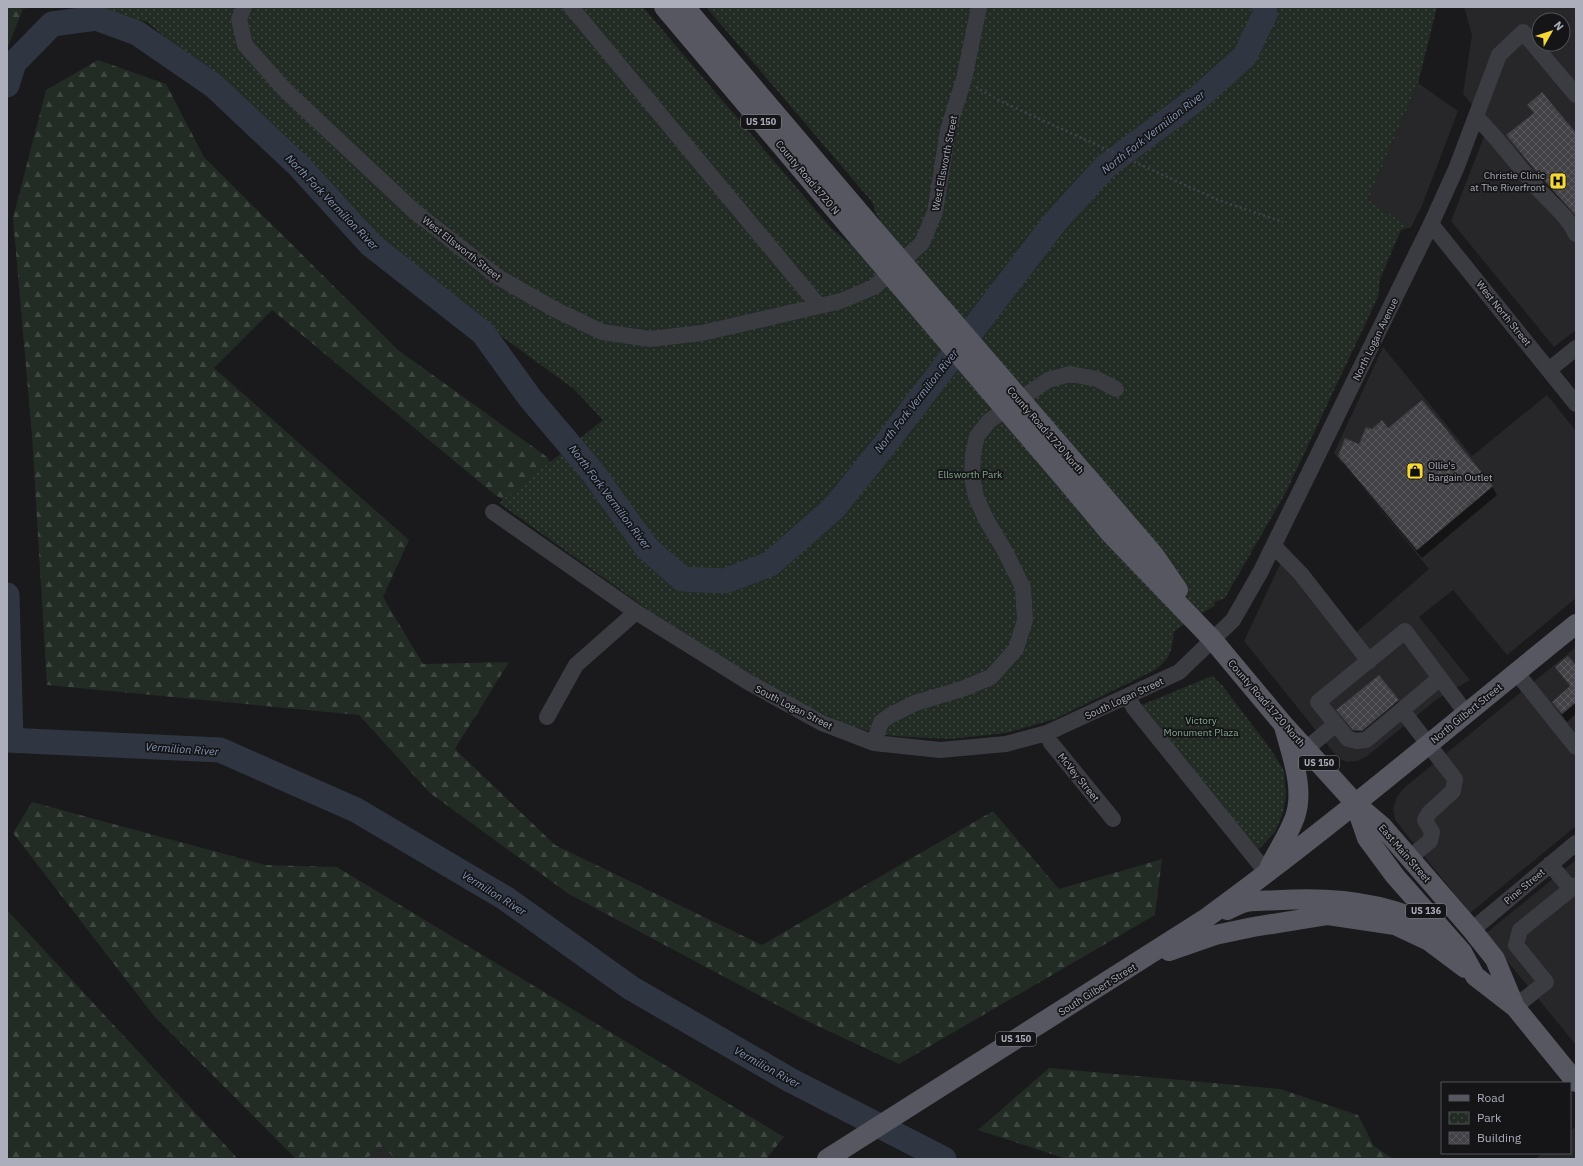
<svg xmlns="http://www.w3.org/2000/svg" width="1583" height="1166" viewBox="0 0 1583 1166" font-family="'IBM Plex Sans',sans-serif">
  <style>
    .built { fill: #272629; fill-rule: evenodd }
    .forest { fill: url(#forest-firs) }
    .park { fill: url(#park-dots) }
    .shadow { fill: #0007 }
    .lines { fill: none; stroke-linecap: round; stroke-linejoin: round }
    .river { stroke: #2f3641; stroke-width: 25 }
    .building { fill: url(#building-cross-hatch); stroke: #353438 }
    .path { stroke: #414249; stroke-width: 2.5; stroke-dasharray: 2 3; stroke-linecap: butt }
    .minor { stroke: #3b3b42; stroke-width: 16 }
    .major { stroke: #575761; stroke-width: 20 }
    .major-bridge { stroke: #575761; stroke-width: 20 }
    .labels { text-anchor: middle; stroke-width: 3.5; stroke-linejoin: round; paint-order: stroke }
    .shield { fill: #151517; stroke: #7f808a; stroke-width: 1 }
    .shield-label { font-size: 9px; font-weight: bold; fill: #acaebc }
    .street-label { font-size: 10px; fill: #acaebc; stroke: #151517 }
    .poi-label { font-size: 10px; fill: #acaebc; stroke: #151517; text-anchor: end }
    .park-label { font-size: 10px; fill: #83a78c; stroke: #151517 }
    .water-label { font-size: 11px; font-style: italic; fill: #8396b7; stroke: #151517 }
  </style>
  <defs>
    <pattern id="forest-firs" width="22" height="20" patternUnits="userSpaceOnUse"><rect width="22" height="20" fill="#222b24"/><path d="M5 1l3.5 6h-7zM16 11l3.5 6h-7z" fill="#3f4742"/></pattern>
    <pattern id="park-dots" width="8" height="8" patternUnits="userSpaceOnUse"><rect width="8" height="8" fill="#222b24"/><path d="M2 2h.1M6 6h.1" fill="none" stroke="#3f4742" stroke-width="1.8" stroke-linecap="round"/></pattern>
    <pattern id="building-cross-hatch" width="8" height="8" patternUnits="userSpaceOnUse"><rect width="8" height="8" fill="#424246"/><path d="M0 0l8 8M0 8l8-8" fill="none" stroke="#5b5b5f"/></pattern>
  </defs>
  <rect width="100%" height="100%" fill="#1a1a1c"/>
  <path class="built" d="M1464,7H1576V330L1554,347L1451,221L1489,124L1463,94L1472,35ZM1539,20H1563V44H1539Z
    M1418,83L1458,111L1421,208L1411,227L1368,200Z
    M1383,347L1472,456L1547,395L1576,431V598L1507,655L1453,590L1419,617L1470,680L1437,699L1366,757L1357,761L1347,762L1338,758L1244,641L1284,556L1351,637L1429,569L1334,453Z
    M1576,647V826L1470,913L1402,829L1395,819L1393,808L1397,797L1404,788Z
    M1576,860V1045L1485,934Z
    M1576,1126V1159H1535L1543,1153H1570V1131Z
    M384,1147L395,1159H365Z"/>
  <path class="forest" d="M7,7H35L23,9L7,49Z
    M98,60L166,84L204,157L398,350L547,457L615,574L494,494L272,310L214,368L409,540L383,597L423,664L509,662L455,749L555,845L762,945L993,811L1059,889L1162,859L1155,915L899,1064L807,1021L569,894L430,793L359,715L47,685L32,436L13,218L46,90Z
    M32,802L265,865L337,867L784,1137L766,1159H395L384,1147L365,1159H296L154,1016L13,833Z
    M7,910L238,1159H7Z
    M1049,1068L1280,1089L1358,1115L1374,1146L1393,1159H1067L978,1130Z"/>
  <path class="park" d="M72,7H643L831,228L851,245L880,220L875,212L873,203L706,7H1437L1418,83L1368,200L1411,227L1401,230L1380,279L1378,297L1286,492L1225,598L1215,602L1214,606L1174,631C1172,650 1171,658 1155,670L1055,719L1006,733L950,739L892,736L853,727L776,693L679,632L499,503L603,420L574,389L490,328L385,243L263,118L147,22Z
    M1212,676L1222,685L1272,751L1284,771L1286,795L1283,813L1275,832L1261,847L1252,855L1134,708Z"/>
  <path class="shadow" d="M1529,105L1576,135V217L1546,185L1507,135L1534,114Z
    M1372,430H1388L1492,486L1497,495L1422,558L1344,465L1339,456L1360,445Z
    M1556,667H1576V714L1567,722L1553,702L1570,687Z
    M1398,701L1399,702L1363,732H1355L1339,711Z"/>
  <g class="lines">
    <path class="river" d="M7,85L14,63L52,24L96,18L137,33L214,86L299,166L371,245L483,333L530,398L591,470L647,548L682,579L725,581L770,564L834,508L887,442L1055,222L1106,166L1199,97L1245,56L1265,14L1264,7
      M7,595L11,740
      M7,740L220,750L356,810L505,898L631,988L790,1080L944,1159"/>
  </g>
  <path class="building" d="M1542,92L1576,133V216L1540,176L1506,135L1534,113L1527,105Z
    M1422,400L1493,486L1417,550L1338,456L1345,438L1359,444L1366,427L1372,429L1382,420L1388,428Z
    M1568,656L1576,665V702L1562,714L1552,702L1570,686L1555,667Z
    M1379,675L1399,700L1362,731L1353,730L1336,710Z"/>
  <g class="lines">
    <path class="path" d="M976,87L998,100L1218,200L1283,222"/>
    <path class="minor" d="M244,7L239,19L245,45L285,90L414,211L498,277L554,309L602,332L650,339L702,333L841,301L874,287L922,243L935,212L948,130L964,79L979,7
      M571,7L819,306
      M1476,117C1500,140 1518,167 1541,192C1554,206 1568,217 1576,234
      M1431,224L1576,404
      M1550,369L1576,348
      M493,512L636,612L748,682L822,723L874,743L940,750L1006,744L1047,733L1179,672L1233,620L1261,571L1431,224L1456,169L1499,55L1523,32L1576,95
      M1274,546L1301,574L1369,661
      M1516,672L1576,747
      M1440,678L1366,740L1357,741L1348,739L1318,702L1405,631L1466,713
      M1128,697L1134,708L1267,873
      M1402,710L1455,779L1453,791L1429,813L1425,820L1432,832L1430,841L1409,858
      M547,717L576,665L636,612
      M1047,733L1051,743L1113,819
      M874,743L881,722L891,715L915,703L962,689L991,677L1016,649L1025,620L1023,588L1006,553L987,521L976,497L972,477L973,454L977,436L989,421L1048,380L1070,374L1097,379L1116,389
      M1306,749L1336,724
      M1550,864L1570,888
      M1472,930L1576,843
      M1515,1007L1546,982L1516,945L1520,930L1576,885"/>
    <path class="major" d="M664,7L859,238
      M685,7L872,227
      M1089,479L1154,555L1178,590
      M1075,491L1110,533L1212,639L1283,724L1336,782L1355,803L1382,826L1472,930L1495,959L1515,1007
      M1355,803L1367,838L1395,876L1462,952L1475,976L1515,1007L1576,1082
      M1270,866C1278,850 1289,834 1295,817C1305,788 1291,754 1284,726
      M1227,910C1234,907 1241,903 1247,902C1258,900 1270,901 1281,900C1334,897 1388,902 1435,928
      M1169,951L1215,935L1253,927L1328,915L1395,925L1429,941L1465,968
      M827,1159L1205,919C1333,826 1453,723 1576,624"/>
    <path class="major-bridge" d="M872,227L1089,479
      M859,238L1075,491"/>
  </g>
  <defs>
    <g id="hospital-square" transform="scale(0.9)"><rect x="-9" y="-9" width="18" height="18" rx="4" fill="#f6d838" stroke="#151517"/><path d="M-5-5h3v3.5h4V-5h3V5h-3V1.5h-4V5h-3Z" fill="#111"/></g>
    <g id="shop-square" transform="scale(0.9)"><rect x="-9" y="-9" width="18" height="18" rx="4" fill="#f6d838" stroke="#151517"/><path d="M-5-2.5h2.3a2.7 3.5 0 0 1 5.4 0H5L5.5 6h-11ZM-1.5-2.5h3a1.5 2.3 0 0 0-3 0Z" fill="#111"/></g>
  </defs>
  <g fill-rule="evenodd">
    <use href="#hospital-square" x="1558" y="181"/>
    <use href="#shop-square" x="1415" y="471"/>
  </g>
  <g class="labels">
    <g class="shield">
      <rect x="741" y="115" width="40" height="14" rx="3"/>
      <rect x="1299" y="756" width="40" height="14" rx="3"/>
      <rect x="1406" y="904" width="40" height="14" rx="3"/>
      <rect x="996" y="1032" width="40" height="14" rx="3"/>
    </g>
    <g class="shield-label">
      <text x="761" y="125">US 150</text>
      <text x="1319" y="766">US 150</text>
      <text x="1426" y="914">US 136</text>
      <text x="1016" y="1042">US 150</text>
    </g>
    <g class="street-label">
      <text transform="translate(944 163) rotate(-79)" y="4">West Ellsworth Street</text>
      <text transform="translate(808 177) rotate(50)" y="4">County Road 1720 N</text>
      <text transform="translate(462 248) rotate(38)" y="4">West Ellsworth Street</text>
      <text transform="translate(1504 313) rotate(51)" y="4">West North Street</text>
      <text transform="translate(1375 339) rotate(-64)" y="4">North Logan Avenue</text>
      <text transform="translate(1046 430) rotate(49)" y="4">County Road 1720 North</text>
      <text transform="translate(1124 698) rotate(-25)" y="4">South Logan Street</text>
      <text transform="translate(1267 703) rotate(49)" y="4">County Road 1720 North</text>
      <text transform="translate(794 707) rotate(27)" y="4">South Logan Street</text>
      <text transform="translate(1466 713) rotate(-39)" y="4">North Gilbert Street</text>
      <text transform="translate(1079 777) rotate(51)" y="4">McVey Street</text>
      <text transform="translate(1405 853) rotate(49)" y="4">East Main Street</text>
      <text transform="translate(1524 886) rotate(-40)" y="4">Pine Street</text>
      <text transform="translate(1097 989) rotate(-32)" y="4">South Gilbert Street</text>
    </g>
    <g class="poi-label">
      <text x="1545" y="179">Christie Clinic<tspan x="1545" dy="12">at The Riverfront</tspan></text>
      <text x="1428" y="469" text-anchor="start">Ollie's<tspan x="1428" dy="12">Bargain Outlet</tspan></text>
    </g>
    <g class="park-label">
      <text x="970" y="478">Ellsworth Park</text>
      <text x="1201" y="724">Victory<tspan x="1201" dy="12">Monument Plaza</tspan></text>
    </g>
    <g class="water-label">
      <text transform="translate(1153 132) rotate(-38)" y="4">North Fork Vermilion River</text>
      <text transform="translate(332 202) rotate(46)" y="4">North Fork Vermilion River</text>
      <text transform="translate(916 401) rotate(-52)" y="4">North Fork Vermilion River</text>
      <text transform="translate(610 497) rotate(53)" y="4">North Fork Vermilion River</text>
      <text transform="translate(182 749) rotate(4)" y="4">Vermilion River</text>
      <text transform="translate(494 893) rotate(32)" y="4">Vermilion River</text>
      <text transform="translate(767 1067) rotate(29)" y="4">Vermilion River</text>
    </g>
  </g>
  <rect width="1583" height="1166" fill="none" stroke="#acaebc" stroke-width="16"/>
  <rect x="1441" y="1082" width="130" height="72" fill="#151517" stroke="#515259"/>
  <rect x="1449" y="1095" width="20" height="6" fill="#575761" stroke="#515259"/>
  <text x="1477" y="1102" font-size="12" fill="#acaebc">Road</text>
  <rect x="1449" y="1112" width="20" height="12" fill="url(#park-dots)" stroke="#515259"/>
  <text x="1477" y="1122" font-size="12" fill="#acaebc">Park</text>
  <rect x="1449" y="1132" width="20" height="12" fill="url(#building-cross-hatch)" stroke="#515259"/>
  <text x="1477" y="1142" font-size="12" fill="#acaebc">Building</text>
  <g transform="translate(1551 32) rotate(51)"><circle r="19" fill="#151517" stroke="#515259"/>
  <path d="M0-3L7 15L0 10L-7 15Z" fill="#f6d838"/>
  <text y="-6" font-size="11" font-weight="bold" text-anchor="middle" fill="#acaebc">N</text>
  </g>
</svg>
